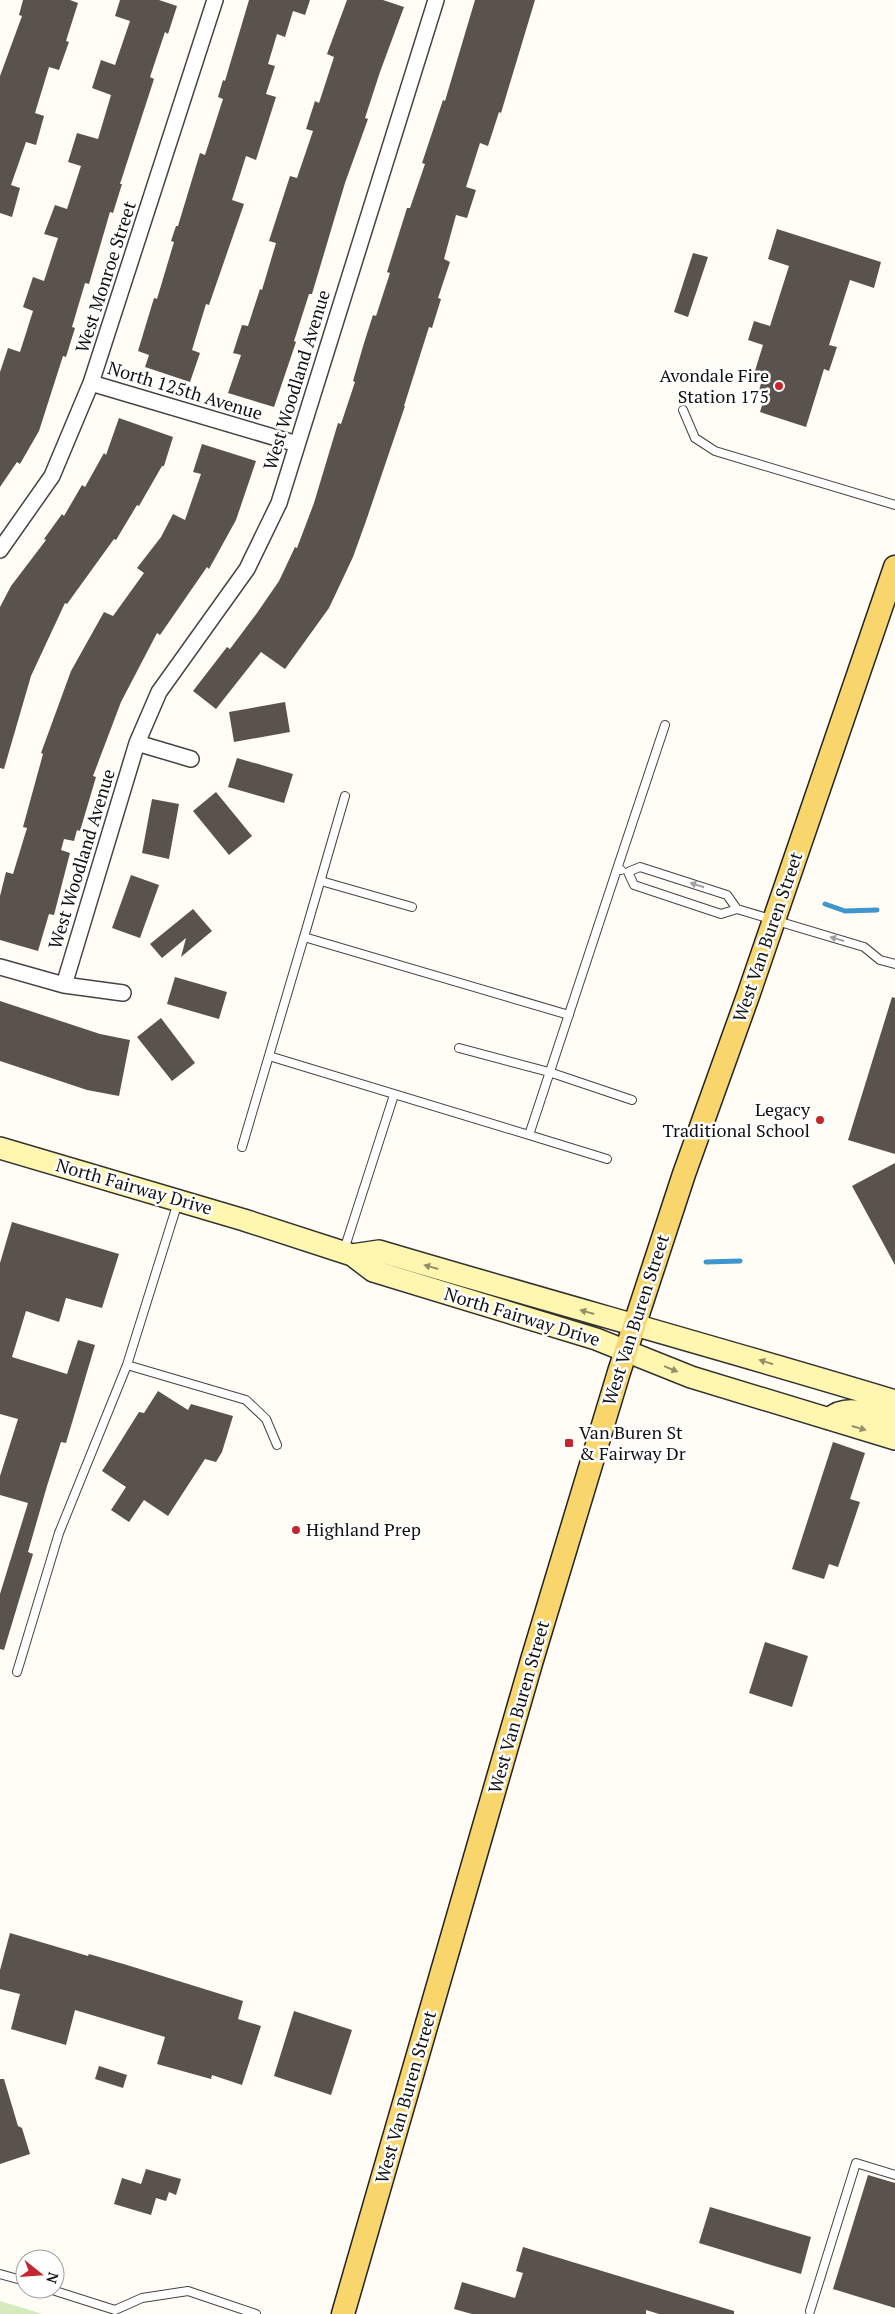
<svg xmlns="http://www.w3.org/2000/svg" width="895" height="2314" viewBox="0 0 895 2314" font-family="'PT Serif',serif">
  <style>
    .green { fill: #d5ebbd }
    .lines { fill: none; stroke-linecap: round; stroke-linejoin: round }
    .stream { stroke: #3f96cf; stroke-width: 5 }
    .building { fill: #5a524d }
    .lane-casing { stroke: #444; stroke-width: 10 }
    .street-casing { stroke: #444; stroke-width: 18 }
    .secondary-casing { stroke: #333; stroke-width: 24 }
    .primary-casing { stroke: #222; stroke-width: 25 }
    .lane { stroke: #fff; stroke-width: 8 }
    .street { stroke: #fff; stroke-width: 15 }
    .secondary { stroke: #fff6b0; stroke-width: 21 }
    .primary { stroke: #f9d66b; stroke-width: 22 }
    .oneway { fill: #a0a0a0 }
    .oneway2 { fill: #948f68 }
    .poi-dot { fill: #c4262e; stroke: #fff; stroke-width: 2 }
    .labels { text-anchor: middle; stroke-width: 5; stroke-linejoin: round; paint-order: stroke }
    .street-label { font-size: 18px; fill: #111; stroke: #fff }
    .poi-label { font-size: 18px; fill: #111; stroke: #fff; text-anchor: end }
  </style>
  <rect width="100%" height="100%" fill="#fffdf5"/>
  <path class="green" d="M0,2301L43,2314H0Z"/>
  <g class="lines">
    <path class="stream" d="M825,904L845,911L877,910
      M706,1262L740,1261"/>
  </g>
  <path class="building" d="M23,0H70L78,3L66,41L69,42L59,70L49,67L35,113L44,116L36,145L26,142L11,185L20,188L12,217L0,213V76L22,16L19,15Z
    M120,0H159L177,6L168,34L165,32L150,77L154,79L120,184H122L113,213L110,212L89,284L85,283L72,327L75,328L66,357L63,356L39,431L20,464L17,462L0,487V372L8,348L20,352L33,311L23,307L33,277L44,281L58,238L44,234L55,205L67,209L81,166L68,162L77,133L98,139L111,95L92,88L101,60L115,65L130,21L115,16Z
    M249,0H310L305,15L293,11L285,37L277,34L268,64L275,66L266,94L276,97L256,160L246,156L232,200L244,204L209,305L206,304L192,350L200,353L190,382L145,367L149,355L138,351L154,298L157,299L174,242L171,241L176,226H178L200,153L205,155L223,99L218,97L223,80L225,81Z
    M347,0H383L404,7L380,72L365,118L368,119L345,183L312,294H309L294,341L296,342L274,407L228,393L241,355L233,353L242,325L248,326L260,289L262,290L276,243L269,241L290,176L297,178L313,131L306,129L315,101L319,103L334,57L327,54Z
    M475,0H535L501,113L499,112L488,146L480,143L466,187L476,190L467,218L456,215L444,259L450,262L438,298L441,299L432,328L429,327L404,406H405L366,521L353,557L329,608L285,669L261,652L216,709L193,691L227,647L230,649L257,613L279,581L295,547L297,548L314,503L338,423L341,424L355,382L353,381L364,343L373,315L376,316L390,273L387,272L407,208H410L425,164L422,163L443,100L445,101Z
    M777,229L881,262L874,288L850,280L829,345L837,347L829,371L824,369L806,427L760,412L766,392L759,390L763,377L754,374L763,345L748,340L754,321L770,326L789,266L768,259Z
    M693,253L708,257L688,317L674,312Z
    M119,418L173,437L164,466H162L139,506L137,505L116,540L114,539L67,604L65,603L31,676L4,769L0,768V607L11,586L46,540L44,539L62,514L64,516L82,485L85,487L104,453L106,455Z
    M202,444L256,461L236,520L209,569L207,567L160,635L157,633L121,702L93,776L96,777L80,831L77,830L74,841L64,839L61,850L70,853L54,915L49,914L38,951L0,940V896L6,872L13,874L27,828L23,827L43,754L41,753L71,671L104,612L113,616L144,573L137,568L161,537L173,514L185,520L201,474L193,472Z
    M285,702L290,732L234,742L229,712Z
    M237,758L293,774L284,803L228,787Z
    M216,792L252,836L229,855L193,811Z
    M152,799L179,804L169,859L142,853Z
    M131,875L159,885L140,938L112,928Z
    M193,909L212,931L181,957L186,938L162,958L150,944Z
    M175,977L227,992L219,1019L167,1004Z
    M892,997L895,998V1154L848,1140Z
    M0,1001L100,1034L130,1040L119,1096L87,1090L0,1061Z
    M161,1018L195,1063L172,1081L137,1037Z
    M895,1163V1265L852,1186Z
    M12,1222L119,1254L102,1308L66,1298L59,1322L26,1311L12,1357L67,1374L78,1340L95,1345L66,1443L61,1442L47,1486L28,1552L33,1554L4,1650L0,1649V1594L28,1503L0,1495V1476L18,1419L0,1414V1263Z
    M158,1391L188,1410L191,1404L233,1416L222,1452L216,1462L205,1459L168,1516L144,1500L129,1522L111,1510L126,1487L102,1471L139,1412L144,1413Z
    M833,1442L865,1453L850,1499L860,1502L854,1520L838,1567L829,1564L824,1579L792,1569Z
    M765,1642L808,1656L792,1707L749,1693Z
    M10,1933L88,1956L89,1954L127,1965L243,2001L238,2019L261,2026L242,2085L212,2075L211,2079L157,2064L165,2037L75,2010L66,2045L11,2029L20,1994L0,1989V1970Z
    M294,2011L352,2030L331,2095L274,2076Z
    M99,2066L127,2075L123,2088L95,2079Z
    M0,2079H4L18,2126L22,2128L30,2154L0,2164Z
    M146,2169L181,2179L176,2195L169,2192L166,2201L156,2198L151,2215L114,2204L122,2178L141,2184Z
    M868,2175L895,2183V2308L833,2289Z
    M710,2207L811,2237L801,2274L699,2243Z
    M523,2247L734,2311V2314H659L646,2310V2314H472L454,2309L462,2282L515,2298L523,2273L516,2271Z"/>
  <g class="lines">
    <g class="lane-casing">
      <path id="lane" d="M683,410L695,438L715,451L895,505
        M345,796L304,937L569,1015
        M621,870L617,869L665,725
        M321,881L412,907
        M737,909L727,895L640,867L628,872L634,885L721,914L737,909L864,947L880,960L895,964
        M459,1048L549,1072L632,1100
        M269,1056L529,1135
        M242,1147L304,937
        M607,1159L529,1135L617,869
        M344,1250L394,1095
        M127,1365L246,1400L266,1419L277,1445
        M17,1672L59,1533L127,1365L178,1202
        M0,2274L25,2281
        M49,2289L115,2310L142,2298L188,2291L256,2314
        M810,2311L856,2163L895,2175"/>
    </g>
    <g class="street-casing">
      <path id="street" d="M91,383L297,444
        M0,550L52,476L91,383L215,0
        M137,743L191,759
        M0,967L64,985L123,993
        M64,985L137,743L159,692L247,569L279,503L436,0"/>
    </g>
    <g class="secondary-casing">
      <path id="secondary" d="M0,1148L244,1220L352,1255L373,1271L596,1339L691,1377L895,1439
        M352,1255L379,1251C551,1302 723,1349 895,1401
        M829,1419C848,1402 873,1416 895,1422"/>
    </g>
    <g class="primary-casing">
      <path id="primary" d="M343,2314L532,1660L619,1372L684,1174L749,993L895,567"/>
    </g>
    <use href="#lane" class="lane"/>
    <use href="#street" class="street"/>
    <use href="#secondary" class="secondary"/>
    <use href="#primary" class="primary"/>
  </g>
  <defs><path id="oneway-solid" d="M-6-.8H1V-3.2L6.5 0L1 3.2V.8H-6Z" transform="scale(1.25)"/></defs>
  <g class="oneway">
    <use href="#oneway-solid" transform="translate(697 885) rotate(-162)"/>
    <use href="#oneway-solid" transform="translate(837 939) rotate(-164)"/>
  </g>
  <g class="oneway2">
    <use href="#oneway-solid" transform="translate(431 1267) rotate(-164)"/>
    <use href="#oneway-solid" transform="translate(587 1312) rotate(-164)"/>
    <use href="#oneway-solid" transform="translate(766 1362) rotate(-163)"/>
    <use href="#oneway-solid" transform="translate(671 1369) rotate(22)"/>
    <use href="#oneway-solid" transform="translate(859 1428) rotate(16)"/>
  </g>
  <g class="poi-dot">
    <circle cx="779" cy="386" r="5"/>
    <circle cx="820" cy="1120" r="5"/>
    <rect x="564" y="1438" width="10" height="10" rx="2.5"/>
    <circle cx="296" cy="1530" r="5"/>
  </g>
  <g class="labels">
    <g class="street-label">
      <text transform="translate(106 277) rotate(-72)" y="6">West Monroe Street</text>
      <text transform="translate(297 380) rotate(-73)" y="6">West Woodland Avenue</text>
      <text transform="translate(185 391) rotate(17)" y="6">North 125th Avenue</text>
      <text transform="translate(82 859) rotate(-73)" y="6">West Woodland Avenue</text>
      <text transform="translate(768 937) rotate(-71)" y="6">West Van Buren Street</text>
      <text transform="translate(134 1187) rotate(16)" y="6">North Fairway Drive</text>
      <text transform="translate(522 1317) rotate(17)" y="6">North Fairway Drive</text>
      <text transform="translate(636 1320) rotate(-72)" y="6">West Van Buren Street</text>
      <text transform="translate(519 1707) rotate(-74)" y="6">West Van Buren Street</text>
      <text transform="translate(406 2097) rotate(-74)" y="6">West Van Buren Street</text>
    </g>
    <g class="poi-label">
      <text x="769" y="382">Avondale Fire<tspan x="769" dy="21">Station 175</tspan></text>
      <text x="810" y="1116">Legacy<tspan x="810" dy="21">Traditional School</tspan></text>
      <text x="579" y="1439" text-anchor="start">Van Buren St<tspan x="579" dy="21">&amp; Fairway Dr</tspan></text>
      <text x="306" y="1536" text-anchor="start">Highland Prep</text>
    </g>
  </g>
  <g transform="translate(40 2274) rotate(107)"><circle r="24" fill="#ffffff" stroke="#a0a0a0"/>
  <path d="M0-4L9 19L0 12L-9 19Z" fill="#c4262e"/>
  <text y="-8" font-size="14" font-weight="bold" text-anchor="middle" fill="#111111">N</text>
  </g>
</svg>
